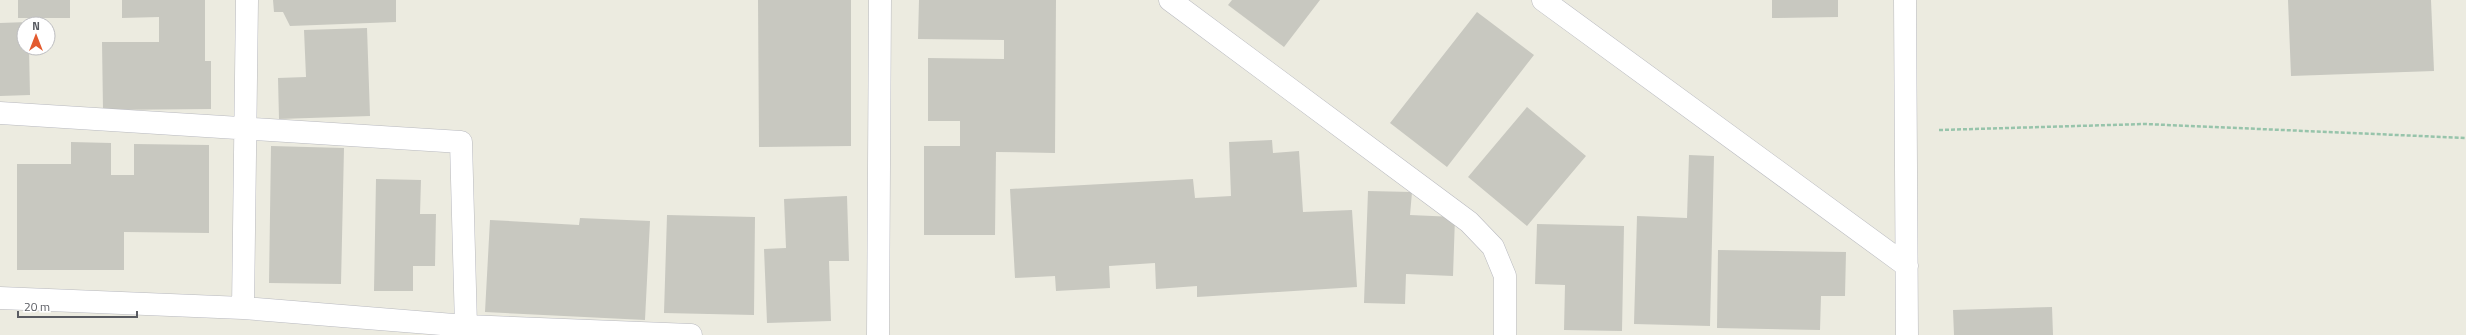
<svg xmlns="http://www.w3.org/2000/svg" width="2466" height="335" viewBox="0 0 2466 335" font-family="'Titillium Web',sans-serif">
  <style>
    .building { fill: #c8c8c0 }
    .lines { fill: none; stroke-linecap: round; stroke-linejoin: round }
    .minor-casing { stroke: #b8b9bf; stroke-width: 23 }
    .path { stroke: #97c4ab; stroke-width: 2.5; stroke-dasharray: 4 2; stroke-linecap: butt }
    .minor { stroke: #fff; stroke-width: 22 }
  </style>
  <rect width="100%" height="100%" fill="#ecebe0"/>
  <path class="building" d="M18,0H70V18H18Z
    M122,0H205V61H211V109L103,110L102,42H159V17L122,18Z
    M273,0H396V22L290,26L283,12H274Z
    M758,0H851V146L759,147Z
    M919,0H1056L1055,153L996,152L995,235H924V146H960V121H928V58L1004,59V40L918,39Z
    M1232,0H1320L1284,47L1228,5Z
    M1772,0H1838V17L1772,18Z
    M2288,0H2431L2434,71L2291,76Z
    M1477,12L1534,55L1447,167L1390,123Z
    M28,22V24H24V48H29L30,95L0,96V23Z
    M367,28L370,116L279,119L278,78L306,77L304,30Z
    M1527,107L1586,156L1527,226L1468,177Z
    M1272,140L1273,153L1299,151L1303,212L1352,210L1357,287L1197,297V286L1156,289L1155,263L1109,266L1110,288L1056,291L1055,276L1015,278L1010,189L1193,179L1195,198L1231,196L1229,142Z
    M71,142L111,143V175H134V144L209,145V233L124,232V270H17V164H71Z
    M271,146L344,148L341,284L269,283Z
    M1689,155L1714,156L1710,326L1634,324L1637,216L1687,218Z
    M376,179L421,180L420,214H436L435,266H413V291H374Z
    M1368,191L1412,192L1410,215L1455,217L1453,276L1406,274L1405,304L1364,303Z
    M847,196L849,261H829L831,321L767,323L764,249L786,248L784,199Z
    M667,215L755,217L754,315L664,313Z
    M580,218L650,221L645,320L485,312L490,220L579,225Z
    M1537,224L1624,226L1622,331L1564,330L1565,285L1535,284Z
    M1718,250L1846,252L1845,296H1821L1820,330L1717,328Z
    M2052,307L2053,335H1954L1953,310Z"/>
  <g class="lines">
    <g class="minor-casing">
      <path id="minor" d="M1170,0L1469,222L1493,247L1505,276V335
        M1543,0L1907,266
        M1905,0L1907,335
        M0,113L461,142L466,326
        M0,298L243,308L466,326L691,335
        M243,308L247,0
        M878,335L880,0"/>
    </g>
    <path class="path" d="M1939,130L2145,124L2466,138"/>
    <use href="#minor" class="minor"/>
  </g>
  <g transform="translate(36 36)"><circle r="19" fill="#ffffff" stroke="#bdbdc0"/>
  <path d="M0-3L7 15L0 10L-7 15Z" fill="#e35b2f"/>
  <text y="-6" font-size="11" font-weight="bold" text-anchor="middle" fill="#595b61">N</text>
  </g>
  <path d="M18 311v6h119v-6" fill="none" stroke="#595b61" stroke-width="2"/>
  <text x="24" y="311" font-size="12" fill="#595b61" stroke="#ffffff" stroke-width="3" paint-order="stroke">20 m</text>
</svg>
